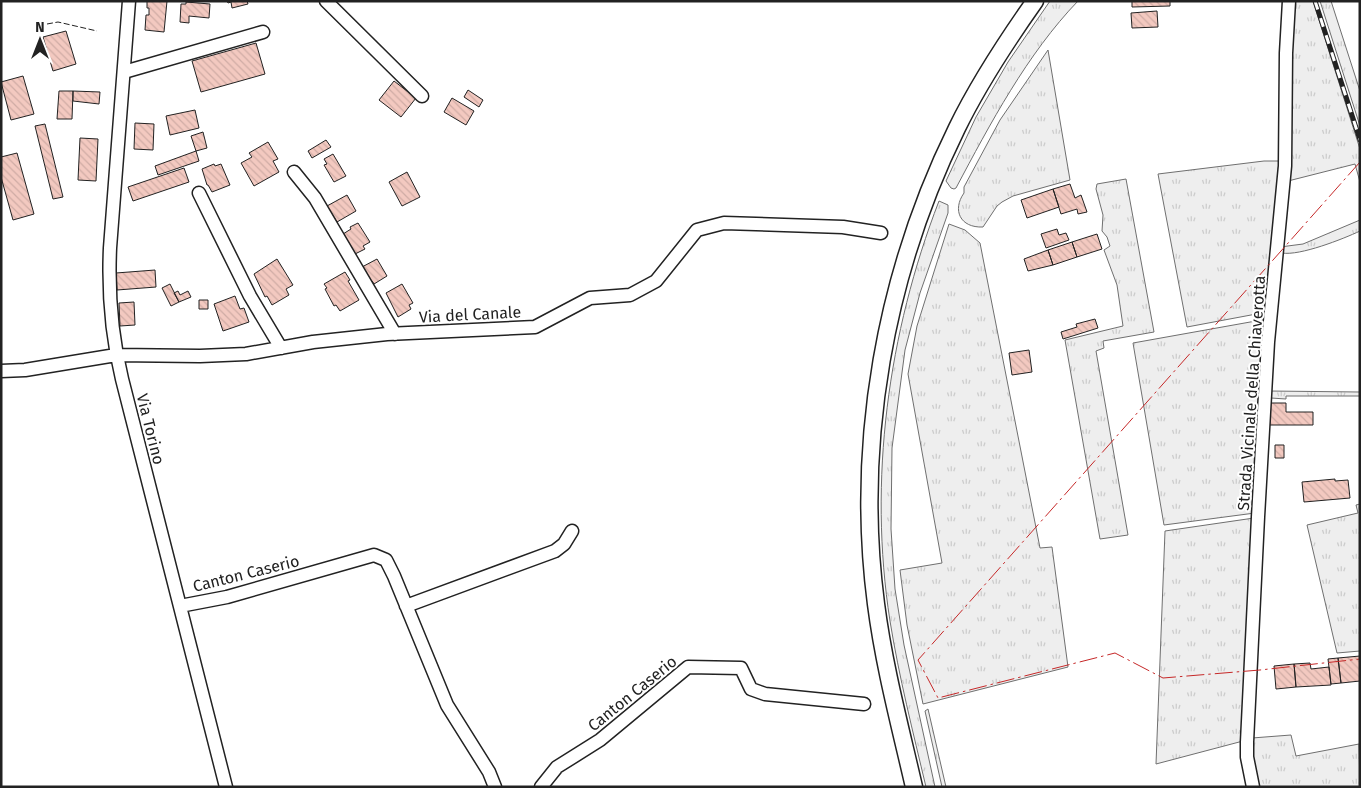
<svg xmlns="http://www.w3.org/2000/svg" width="1361" height="788" viewBox="0 0 1361 788" font-family="'Fira Sans',sans-serif">
  <style>
    .grass { fill: url(#grass-tufts); stroke: #6f6f6f }
    .building { fill: url(#building-back-hatch); stroke: #222 }
    .lines { fill: none; stroke-linecap: round; stroke-linejoin: round }
    .minor-casing { stroke: #222; stroke-width: 15 }
    .major-casing { stroke: #222; stroke-width: 19 }
    .minor { stroke: #fff; stroke-width: 12 }
    .major { stroke: #fff; stroke-width: 16 }
    .rail-casing { stroke: #222; stroke-width: 5 }
    .rail { stroke: #fff; stroke-width: 3; stroke-dasharray: 9; stroke-linecap: butt }
    .fence { stroke: #222; stroke-width: 1; stroke-dasharray: 6 2.5; stroke-linecap: butt }
    .power { stroke: #c62828; stroke-width: 1; stroke-dasharray: 18 4 2.5 4; stroke-linecap: butt }
    .labels { text-anchor: middle; stroke-width: 4; stroke-linejoin: round; paint-order: stroke }
    .street-label { font-size: 16px; fill: #222; stroke: #fff }
  </style>
  <defs>
    <pattern id="grass-tufts" width="24" height="20" patternUnits="userSpaceOnUse" patternTransform="scale(1.25)"><rect width="24" height="20" fill="#eee"/><path d="M3 7l-1-3M5 7V3M7 7l1-3M15 17l-1-3M17 17v-4M19 17l1-3" fill="none" stroke="#ccc"/></pattern>
    <pattern id="building-back-hatch" width="6" height="6" patternUnits="userSpaceOnUse" patternTransform="scale(1.25)"><rect width="6" height="6" fill="#f3c9c0"/><path d="M-1 5l2 2M0 0l6 6M5-1l2 2" fill="none" stroke="#d0aca5"/></pattern>
  </defs>
  <rect width="100%" height="100%" fill="#fff"/>
  <path class="grass" d="M1050,1H1078C1027,54 990,124 956,188L954,189L951,188L946,181L976,117L1008,62Z
    M1292,1H1313L1360,149V182L1355,164L1288,181Z
    M1320,1H1331L1360,91V126Z
    M1048,50L1070,180L1013,196L1002,202L997,206L983,227C960,228 952,210 964,193V187L1000,120Z
    M1264,161H1280L1267,312L1187,327L1158,174Z
    M1126,179L1154,332L1103,341L1104,348L1096,351L1128,535L1100,539L1065,340L1123,326L1117,285L1104,250L1110,246L1107,237L1102,231L1103,215L1096,189L1097,184Z
    M939,201L948,205V213L920,293L905,350L892,448L891,529L895,589L904,645L935,787H926C913,732 899,677 890,621C868,480 888,333 939,201Z
    M1360,220V231C1343,239 1300,256 1282,253L1280,247L1303,244Z
    M949,224L965,230L980,243L1040,548L1052,547L1068,667L923,704L907,625L900,570L942,563L908,374L917,326Z
    M1267,319L1255,513L1164,525L1133,343Z
    M1269,391L1360,392V396H1286V399L1271,398Z
    M1360,504V651L1337,653L1307,525L1358,513L1356,505Z
    M1254,518L1243,741L1156,764L1165,531Z
    M928,709L946,787H942L925,711Z
    M1291,735L1296,756L1359,744L1360,787H1258L1254,769L1252,738Z"/>
  <path class="building" d="M147,1H167L164,32L145,30L146,15H149V8H147Z
    M227,1H247L248,4L232,8L231,2L228,3Z
    M1132,1H1170V6L1132,7Z
    M186,2L210,4L209,18L189,16V23L180,22L181,4H186Z
    M1157,11L1158,27L1132,28L1131,13Z
    M66,31L76,64L53,71L43,37Z
    M256,43L265,74L201,92L192,61Z
    M23,76L34,114L11,120L1,82Z
    M394,81L416,98L401,117L379,100Z
    M468,90L483,100L479,107L464,97Z
    M59,91H73L72,119H57Z
    M73,91L100,92L99,104L73,101Z
    M452,98L474,111L466,125L444,112Z
    M195,110L199,128L170,135L166,116Z
    M135,123L154,124L153,150L134,149Z
    M45,124L63,197L53,199L35,126Z
    M203,132L207,148L196,151L191,136Z
    M80,138L98,139L96,181L78,180Z
    M326,140L331,147L312,158L308,151Z
    M268,142L278,159L273,161L279,172L254,186L241,163L252,157L249,153Z
    M196,151L199,161L158,175L155,166Z
    M17,153L34,214L13,220L1,177V157Z
    M333,154L346,176L334,182L324,165L327,164L324,159Z
    M214,164L215,166L221,164L230,185L212,192L208,185H207L202,169Z
    M184,168L189,182L133,201L128,187Z
    M407,172L420,197L402,206L389,182Z
    M1070,184L1075,198L1081,195L1087,212L1078,214L1077,209L1061,214L1053,189Z
    M1053,189L1059,207L1027,218L1021,200Z
    M347,195L356,211L337,222L327,206Z
    M358,223L370,242L363,246L365,249L355,254L343,234L351,229L350,227Z
    M1057,229L1059,235L1066,233L1069,240L1046,248L1041,234Z
    M1097,234L1102,249L1077,257L1072,242Z
    M1072,242L1077,257L1053,265L1048,250Z
    M1048,250L1053,265L1028,271L1024,259Z
    M277,259L293,285L286,289L289,295L272,305L267,296L265,297L254,274Z
    M377,259L387,276L374,284L372,281L370,282L362,267Z
    M155,270L156,287L117,290L116,273Z
    M345,272L350,280L348,281L359,300L340,311L336,305L334,306L325,289L327,288L324,284Z
    M170,284L179,302L171,306L162,288Z
    M402,284L413,303L409,305L411,309L398,317L386,293Z
    M178,291L180,295L188,291L191,297L179,302L174,293Z
    M235,296L240,309L244,308L249,322L223,331L214,304Z
    M199,300H208V309H199Z
    M134,302L135,325L120,326L119,303Z
    M1095,319L1098,328L1063,339L1061,332L1077,327L1076,324Z
    M1029,350L1032,372L1012,375L1009,353Z
    M1267,403H1286V412H1313V425H1267Z
    M1275,445H1284V458H1275Z
    M1335,479V481L1348,480L1350,498L1304,502L1302,482Z
    M1360,656V681L1341,683L1338,658Z
    M1338,658L1341,683L1331,684L1328,659Z
    M1310,663L1311,669L1329,667L1331,685L1296,687L1294,664Z
    M1294,664L1296,687L1276,689L1274,666Z"/>
  <g class="lines">
    <g class="minor-casing">
      <path id="minor" d="M129,1L110,248C108,294 111,334 122,379L226,787
        M326,1L422,96
        M124,72L263,32
        M294,172L315,198L395,334
        M199,193L250,296L281,348
        M1,371L25,370L116,355L200,356L246,354L313,342L387,334L535,327L590,298L630,295L656,281L697,230L724,223L843,227L881,233
        M180,606L227,597L374,555L386,560L394,576L447,705L489,772L495,787
        M406,606L555,551L564,544L572,531
        M541,787L557,767L600,740L688,667L741,668L751,689L765,694L864,704
        M1253,787L1247,757V742L1258,517L1268,342L1285,166L1286,53L1289,1"/>
    </g>
    <g class="major-casing">
      <path id="major" d="M914,787C900,726 884,666 876,604C855,443 885,274 957,128C979,83 1006,42 1035,1"/>
    </g>
    <use href="#minor" class="minor"/>
    <use href="#major" class="major"/>
    <g class="rail-casing">
      <path id="rail" d="M1315,1L1360,140"/>
    </g>
    <use href="#rail" class="rail"/>
    <path class="fence" d="M47,24L58,22L97,31"/>
    <path class="power" d="M1360,162L918,660L938,698L1115,653L1163,678L1260,670L1360,659"/>
  </g>
  <g class="labels">
    <g class="street-label">
      <text transform="translate(470 314) rotate(-3)" y="6">Via del Canale</text>
      <text transform="translate(1251 393) rotate(-86)" y="6">Strada Vicinale della Chiaverotta</text>
      <text transform="translate(151 429) rotate(76)" y="6">Via Torino</text>
      <text transform="translate(246 573) rotate(-14)" y="6">Canton Caserio</text>
      <text transform="translate(632 693) rotate(-39)" y="6">Canton Caserio</text>
    </g>
  </g>
  <rect width="1361" height="788" fill="none" stroke="#222222" stroke-width="5"/>
  <g transform="translate(40 40)" stroke="#ffffff" stroke-width="4" paint-order="stroke">
  <path d="M0-4L9 19L0 12L-9 19Z" fill="#222222"/>
  <text y="-8" font-size="14" font-weight="bold" text-anchor="middle" fill="#222222">N</text>
  </g>
</svg>
